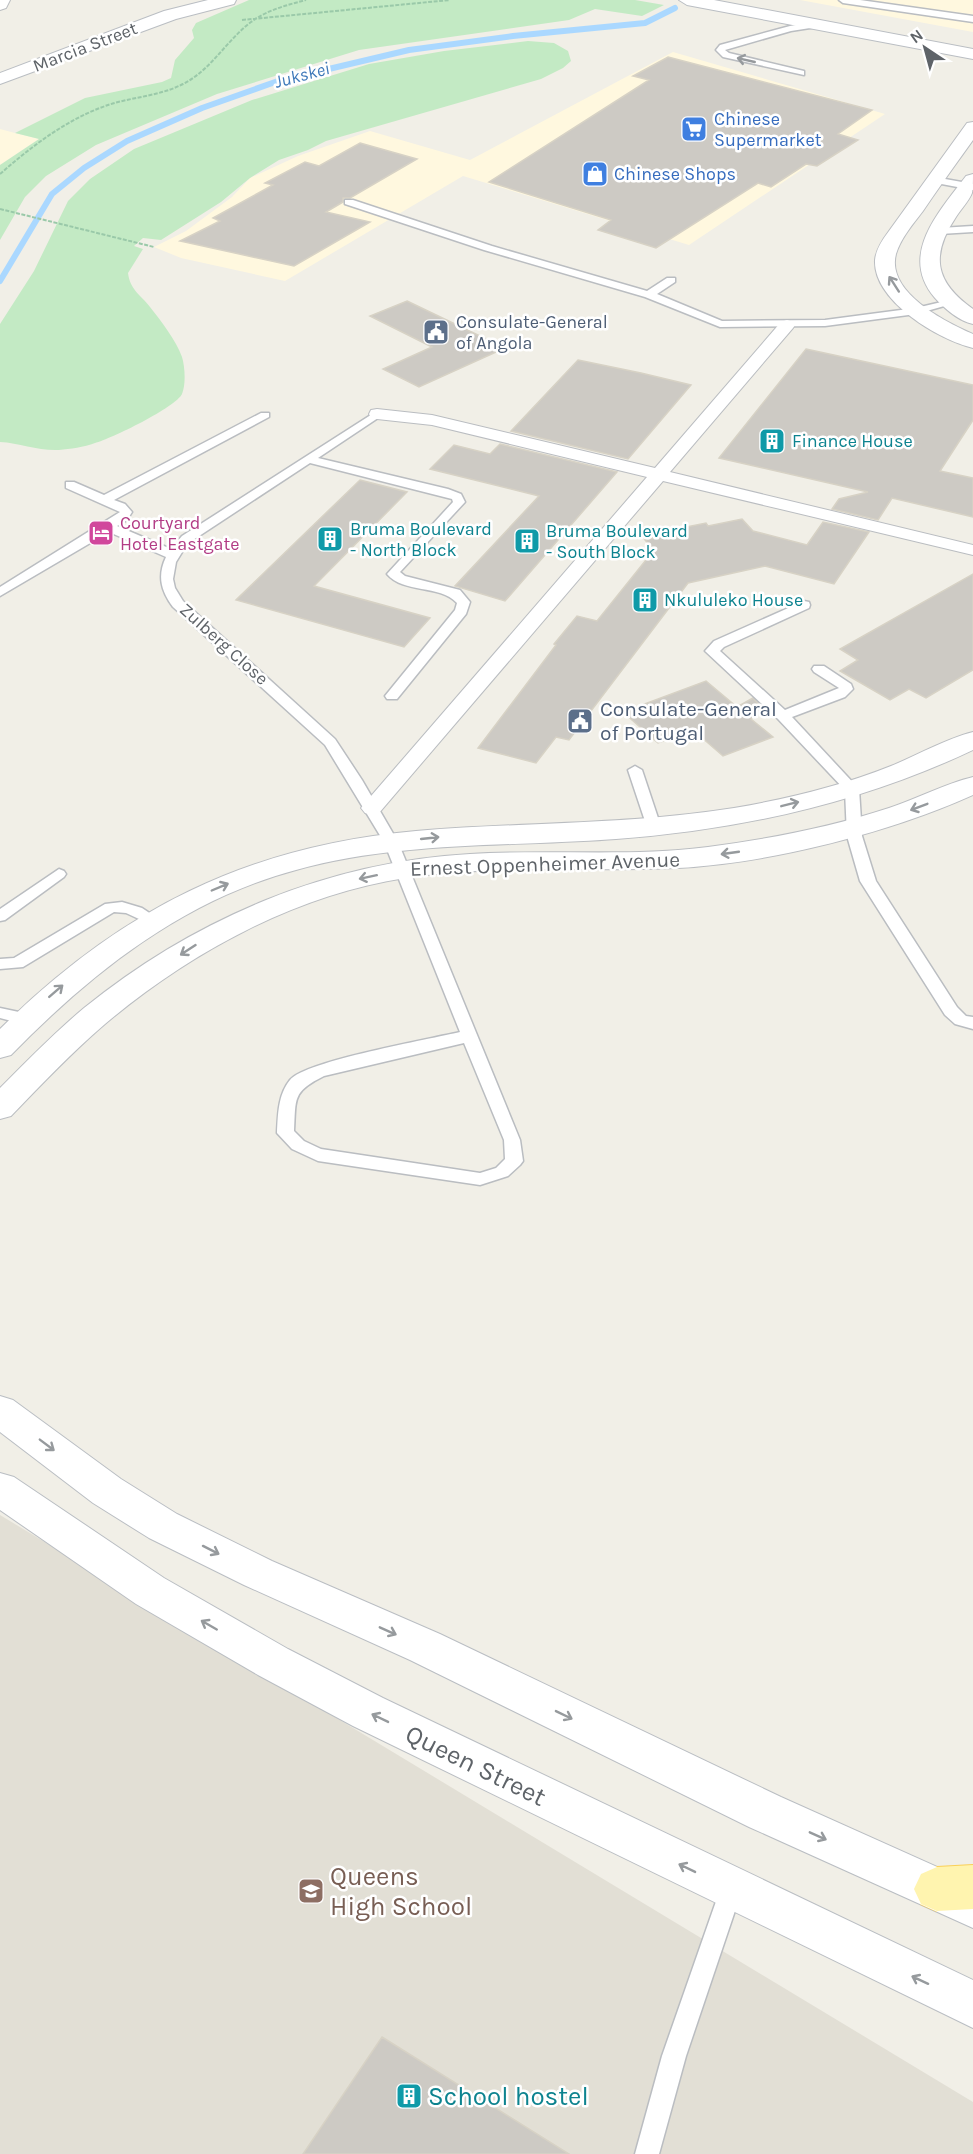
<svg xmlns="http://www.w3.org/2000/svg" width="973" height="2154" viewBox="0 0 973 2154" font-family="Karla,sans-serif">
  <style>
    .commercial { fill: #fff8df }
    .education { fill: #e2dfd5 }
    .green { fill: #c3eac4 }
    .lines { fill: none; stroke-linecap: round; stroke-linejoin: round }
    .stream { stroke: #aad8ff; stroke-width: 6 }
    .building { fill: #cdcac4; stroke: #d7d2c5; stroke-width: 1.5 }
    .service-casing { stroke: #babdc1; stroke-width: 3 }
    .pedestrian-casing { stroke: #babdc1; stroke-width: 2 }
    .minor-casing { stroke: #babdc1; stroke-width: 2 }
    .secondary-casing { stroke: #babec3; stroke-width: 2 }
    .primary-casing { stroke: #fad058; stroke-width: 2 }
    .path { stroke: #9ac9a9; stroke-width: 2; stroke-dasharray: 4 1.5; stroke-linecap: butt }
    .service { fill: #fff; fill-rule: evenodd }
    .pedestrian { fill: #fff; fill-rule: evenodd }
    .minor { fill: #fff; fill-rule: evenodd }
    .secondary { fill: #fff; fill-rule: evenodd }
    .primary { fill: #fff4af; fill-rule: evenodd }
    .oneway { stroke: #969a9d }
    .labels { text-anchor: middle; stroke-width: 5; stroke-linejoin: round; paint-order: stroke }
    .far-street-label { font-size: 18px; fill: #5e6368; stroke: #fff }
    .far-water-label { font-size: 18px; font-style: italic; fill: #3e78b9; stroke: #fff }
    .far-shop-label { font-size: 18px; fill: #366cbe; stroke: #fff; text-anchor: start }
    .far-service-label { font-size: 18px; fill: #4e5e75; stroke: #fff; text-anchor: start }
    .far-culture-label { font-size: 18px; fill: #0d838f; stroke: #fff; text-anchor: start }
    .far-hotel-label { font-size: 18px; fill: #b23c85; stroke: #fff; text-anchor: start }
    .service-label { font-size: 21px; fill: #4e5e75; stroke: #fff; text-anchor: start }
    .street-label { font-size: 21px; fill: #5e6368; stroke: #fff }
    .near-street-label { font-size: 26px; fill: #5e6368; stroke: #fff }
    .near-education-label { font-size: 26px; fill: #785e54; stroke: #fff; text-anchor: start }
    .near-culture-label { font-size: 26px; fill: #0d838f; stroke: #fff; text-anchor: start }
  </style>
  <rect width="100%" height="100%" fill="#f1efe7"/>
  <path class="commercial" d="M800,0H973V32Z
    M673,52L885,114L689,245L463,176L285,281L181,258L154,247L186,231L232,197L250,178L298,156L370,131L470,160Z
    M0,129L15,133L39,139L0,165Z"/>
  <path class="education" d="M0,1515L973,2102V2154H0Z"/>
  <path class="green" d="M249,0H635L664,5L642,16L595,9L569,20L359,50L217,94L96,145L46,176L25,197L0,240V165L39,139L15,133L85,98L162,82L171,78L175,60L194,38L192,30L196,23Z
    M528,41L554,43L568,51L571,61L563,68L541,79L326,141L308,150L279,160L250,178L221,202L161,240L143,238L134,246L143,249L128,273C130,290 141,295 150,307C161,321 176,340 182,357C185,367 186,384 182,394C176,407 111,439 95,443C84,447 70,449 59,450C38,451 20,443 0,442V324L34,271L68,201L90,179L134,149L252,100L369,64L444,51Z"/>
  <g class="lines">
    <path class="stream" d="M0,281L52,194L84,168L127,141L202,108L278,81L409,50L513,36L645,23L675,8"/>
  </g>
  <path class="building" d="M668,57L872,110L838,134L858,140L817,166L806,164L771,187L758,183L656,248L598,230L611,220L489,182L649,80L633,76Z
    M360,143L417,159L350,198H343V202L326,212L370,222L294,266L180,241L220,221L213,218L273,185L265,183L305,162L319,166Z
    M407,301L505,348L419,387L383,369L432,347L370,316Z
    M806,349L973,385V420L940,471L973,478V517L892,498L878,520L832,509L839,499L868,492L719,458Z
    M578,360L641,373L691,385L628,459L511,431Z
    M500,444L617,472L505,601L455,586L539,496L430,469L454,445L490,454Z
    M360,480L407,492L314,586L430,618L404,647L236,600Z
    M742,519L753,531L807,545L823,522L869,532L834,584L765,566L688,583L569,740L556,737L536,763L478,748L556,645L554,644L577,616L597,621L654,550L645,540L673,533L671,530L706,523L708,526Z
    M973,574V670L926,698L909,689L890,700L840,671L858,660L840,649Z
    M706,681L737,707L753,698L760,705L751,719L773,737L723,756L693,730L658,743L623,712Z
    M382,2037L569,2154H303Z"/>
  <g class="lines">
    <g class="service-casing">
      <path id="service" d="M839,0H860L973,16V22L843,3Z
        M820,21L823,22V26L791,31L725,50L729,53L804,71V75L723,57L716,50L720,45L790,26Z
        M934,177L973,184V190L931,182V178Z
        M345,200H353L492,246L647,291L667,278H675V282L657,294L722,321L825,320L916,308L950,300L955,303L916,314L825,326L720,327L645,297L484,250L345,204Z
        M973,226V232L940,234L935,231L940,228Z
        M377,411L381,412V416L318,458L448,489L461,494L465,502L400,572L405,576L460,590L470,602L466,614L397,699H387L385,696L455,610L457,603C439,584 404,594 387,574L453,502L452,499L310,463L190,542L184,549L176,562L173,579L175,588L183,601L335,739L362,780L398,842L520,1140L523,1161L520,1165L508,1176L480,1185L318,1161L292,1149L277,1133C278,1114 278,1095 290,1080C305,1061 431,1039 460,1032L384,842L325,745L173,607C161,591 157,576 166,557L109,532L0,596V587L120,512L66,488V482H74L104,495L261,413H269V417L114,500L125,504L132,512L127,520L117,526L171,549L182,536ZM464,1043L504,1140L505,1159L496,1168L480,1173L321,1149L304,1141L294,1131C296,1098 292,1092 324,1076Z
        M804,601L809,602L810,605L809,608L724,647L720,651L785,710L839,688L814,672L812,669L814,666H824L851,684L853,689L845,697L792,717L859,789L862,836L876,881L957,1007L966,1016L973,1017V1029L955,1024L945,1015L860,881L847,836L845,790L778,719L705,651L714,641Z
        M635,766L642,770L661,827L659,830H649L647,827L628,770Z
        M59,869L64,871L66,874L64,877L5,920L0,921V909Z
        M122,902L142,908L160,920L152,925L126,913L114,912L23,967L0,969V959L14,958L105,904Z
        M0,1008L33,1015L35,1019L33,1023L27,1025L0,1018Z
        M731,1879L739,1882L742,1890L686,2056L659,2154H635L662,2056L720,1890L723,1882Z"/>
    </g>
    <g class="pedestrian-casing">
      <path id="pedestrian" d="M787,320L793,322L795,325L793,328L670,472L973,545V555L663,481L379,813L372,815L365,813L361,808L365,803L647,477L432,425L377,419L371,418L369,414L371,410L377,409L432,415L655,468L781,322Z"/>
    </g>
    <g class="minor-casing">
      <path id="minor" d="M0,0H10L6,8L0,10Z
        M973,122V140C956,164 939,187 923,211C913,224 901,238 896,254C886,292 945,322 973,334V348C939,340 873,301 875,260C876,249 883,239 889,231L967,123Z
        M973,174C973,180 973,188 972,193C969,201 961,209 956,217C930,256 935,282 973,309V324C959,321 945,309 935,298C898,255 939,212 966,176Z
        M973,732V750C861,803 740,830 616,839C509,847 401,841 296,870C183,900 91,973 11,1055L0,1058V1029C120,910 247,846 416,831C522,822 628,825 734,808C787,799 841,786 891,766C918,755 945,739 973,732Z
        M973,777V795C889,833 770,863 678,868C587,872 495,864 405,878C295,895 189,953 105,1024C72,1052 42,1084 11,1116L0,1119V1088C27,1061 54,1033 84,1008C195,918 328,862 470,854C549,849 630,857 708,847C769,839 831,827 889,808C917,799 944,784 973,777Z"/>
    </g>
    <g class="secondary-casing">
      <path id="secondary" d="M208,0H236L234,4L176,19L0,84V73L164,11Z
        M679,0H714L973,49V59L687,5Z
        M0,1396L13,1400L121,1479L177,1514L272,1561L440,1634L781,1797L973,1883V1928L749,1827L410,1660L244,1585L149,1538L93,1503L0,1432Z
        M0,1473L14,1477L164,1578L288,1649L383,1698L973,1980V2028L353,1726L258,1675L136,1604L0,1510Z"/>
    </g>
    <g class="primary-casing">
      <path id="primary" d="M973,1865V1909L937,1911L921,1904L914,1889L921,1874L937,1867Z"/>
    </g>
    <path class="path" d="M242,20L450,0
      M0,174C32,146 67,119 108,105C132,97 160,96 183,84C211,70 226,41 251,22C267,10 287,5 306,0
      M0,209L154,247"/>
    <use href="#service" class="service"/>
    <use href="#pedestrian" class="pedestrian"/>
    <use href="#minor" class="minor"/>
    <use href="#secondary" class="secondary"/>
    <use href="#primary" class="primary"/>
  </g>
  <defs><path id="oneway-shaft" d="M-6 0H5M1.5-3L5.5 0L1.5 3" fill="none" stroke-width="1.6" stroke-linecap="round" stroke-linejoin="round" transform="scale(1.5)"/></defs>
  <g class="oneway">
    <use href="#oneway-shaft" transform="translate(746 60) rotate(-167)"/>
    <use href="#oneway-shaft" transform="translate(894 284) rotate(-123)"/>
    <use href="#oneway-shaft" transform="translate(790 804) rotate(-14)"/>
    <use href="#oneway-shaft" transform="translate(919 807) rotate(159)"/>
    <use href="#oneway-shaft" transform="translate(430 838) rotate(-6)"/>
    <use href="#oneway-shaft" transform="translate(730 853) rotate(172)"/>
    <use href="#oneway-shaft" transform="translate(368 877) rotate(168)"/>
    <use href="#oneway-shaft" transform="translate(220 887) rotate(-23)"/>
    <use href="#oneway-shaft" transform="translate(188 950) rotate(147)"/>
    <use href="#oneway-shaft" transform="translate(56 991) rotate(-41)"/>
    <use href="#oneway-shaft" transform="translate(47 1445) rotate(37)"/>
    <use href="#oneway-shaft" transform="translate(211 1550) rotate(27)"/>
    <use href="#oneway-shaft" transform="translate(209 1625) rotate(-150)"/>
    <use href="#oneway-shaft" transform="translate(388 1631) rotate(24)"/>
    <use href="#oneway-shaft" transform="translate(564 1715) rotate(26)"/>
    <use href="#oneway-shaft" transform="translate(380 1718) rotate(-154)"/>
    <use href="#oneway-shaft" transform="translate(818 1836) rotate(24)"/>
    <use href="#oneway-shaft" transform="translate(687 1868) rotate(-154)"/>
    <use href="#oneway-shaft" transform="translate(920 1980) rotate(-155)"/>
  </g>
  <defs>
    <g id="supermarket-square" transform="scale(1.35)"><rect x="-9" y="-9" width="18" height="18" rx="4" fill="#3f7fe0" stroke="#fff"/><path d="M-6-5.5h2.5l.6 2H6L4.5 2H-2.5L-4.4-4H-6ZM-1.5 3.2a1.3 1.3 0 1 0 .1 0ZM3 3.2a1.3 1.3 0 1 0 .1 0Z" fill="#fff"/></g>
    <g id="shop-square" transform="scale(1.35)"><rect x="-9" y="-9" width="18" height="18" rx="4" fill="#3f7fe0" stroke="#fff"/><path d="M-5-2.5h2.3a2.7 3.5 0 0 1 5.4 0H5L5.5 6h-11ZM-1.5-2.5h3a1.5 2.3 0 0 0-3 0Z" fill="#fff"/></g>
    <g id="civic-square" transform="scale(1.35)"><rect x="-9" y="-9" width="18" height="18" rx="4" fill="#5c6f8a" stroke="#fff"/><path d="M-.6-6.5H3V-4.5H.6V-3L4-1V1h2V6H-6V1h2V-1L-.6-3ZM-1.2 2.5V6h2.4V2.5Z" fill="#fff"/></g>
    <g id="building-square" transform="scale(1.35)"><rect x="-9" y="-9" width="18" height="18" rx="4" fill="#0f9aa8" stroke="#fff"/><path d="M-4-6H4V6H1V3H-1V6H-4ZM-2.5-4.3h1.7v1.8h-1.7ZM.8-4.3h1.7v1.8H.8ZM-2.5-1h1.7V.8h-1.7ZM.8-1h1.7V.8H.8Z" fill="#fff"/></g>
    <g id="hotel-square" transform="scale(1.35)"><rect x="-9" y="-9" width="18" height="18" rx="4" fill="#d1479c" stroke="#fff"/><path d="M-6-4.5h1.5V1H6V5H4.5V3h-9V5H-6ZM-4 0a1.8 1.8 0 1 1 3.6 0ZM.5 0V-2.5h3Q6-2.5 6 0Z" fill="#fff"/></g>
    <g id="school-square" transform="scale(1.35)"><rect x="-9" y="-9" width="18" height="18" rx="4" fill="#8d6e63" stroke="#fff"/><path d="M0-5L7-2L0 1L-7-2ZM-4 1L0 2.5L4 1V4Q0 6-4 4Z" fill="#fff"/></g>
  </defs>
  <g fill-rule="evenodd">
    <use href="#supermarket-square" x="694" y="129"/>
    <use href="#shop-square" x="595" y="174"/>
    <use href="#civic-square" x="436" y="332"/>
    <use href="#building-square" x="772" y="441"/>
    <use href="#hotel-square" x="101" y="533"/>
    <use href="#building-square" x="330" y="539"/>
    <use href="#building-square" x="527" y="541"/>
    <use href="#building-square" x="645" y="600"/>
    <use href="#civic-square" x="580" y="721"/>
    <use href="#school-square" x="311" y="1891"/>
    <use href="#building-square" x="409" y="2096"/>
  </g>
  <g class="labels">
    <g class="far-street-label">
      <text transform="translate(85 47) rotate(-21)" y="6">Marcia Street</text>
      <text transform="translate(224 644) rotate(42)" y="6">Zulberg Close</text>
    </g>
    <g class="far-water-label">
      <text transform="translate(302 75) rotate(-15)" y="6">Jukskei</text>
    </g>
    <g class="far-shop-label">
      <text x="714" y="125">Chinese<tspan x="714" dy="21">Supermarket</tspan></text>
      <text x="614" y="180">Chinese Shops</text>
    </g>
    <g class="far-service-label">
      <text x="456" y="328">Consulate-General<tspan x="456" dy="21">of Angola</tspan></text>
    </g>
    <g class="far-culture-label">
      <text x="792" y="447">Finance House</text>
      <text x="350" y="535">Bruma Boulevard<tspan x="350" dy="21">- North Block</tspan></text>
      <text x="546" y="537">Bruma Boulevard<tspan x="546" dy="21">- South Block</tspan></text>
      <text x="664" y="606">Nkululeko House</text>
    </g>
    <g class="far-hotel-label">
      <text x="120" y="529">Courtyard<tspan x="120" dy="21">Hotel Eastgate</tspan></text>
    </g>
    <g class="service-label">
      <text x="600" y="716">Consulate-General<tspan x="600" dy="24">of Portugal</tspan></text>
    </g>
    <g class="street-label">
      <text transform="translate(545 864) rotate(-2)" y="7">Ernest Oppenheimer Avenue</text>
    </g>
    <g class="near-street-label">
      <text transform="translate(476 1765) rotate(26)" y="9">Queen Street</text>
    </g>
    <g class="near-education-label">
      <text x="330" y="1885">Queens<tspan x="330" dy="30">High School</tspan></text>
    </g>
    <g class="near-culture-label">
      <text x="428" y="2105">School hostel</text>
    </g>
  </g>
  <g transform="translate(925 48) rotate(324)" stroke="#ffffff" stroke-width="4.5" paint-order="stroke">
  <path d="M0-4.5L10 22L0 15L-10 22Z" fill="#5e6368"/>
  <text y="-9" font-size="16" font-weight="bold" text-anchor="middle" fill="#5e6368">N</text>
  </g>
</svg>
